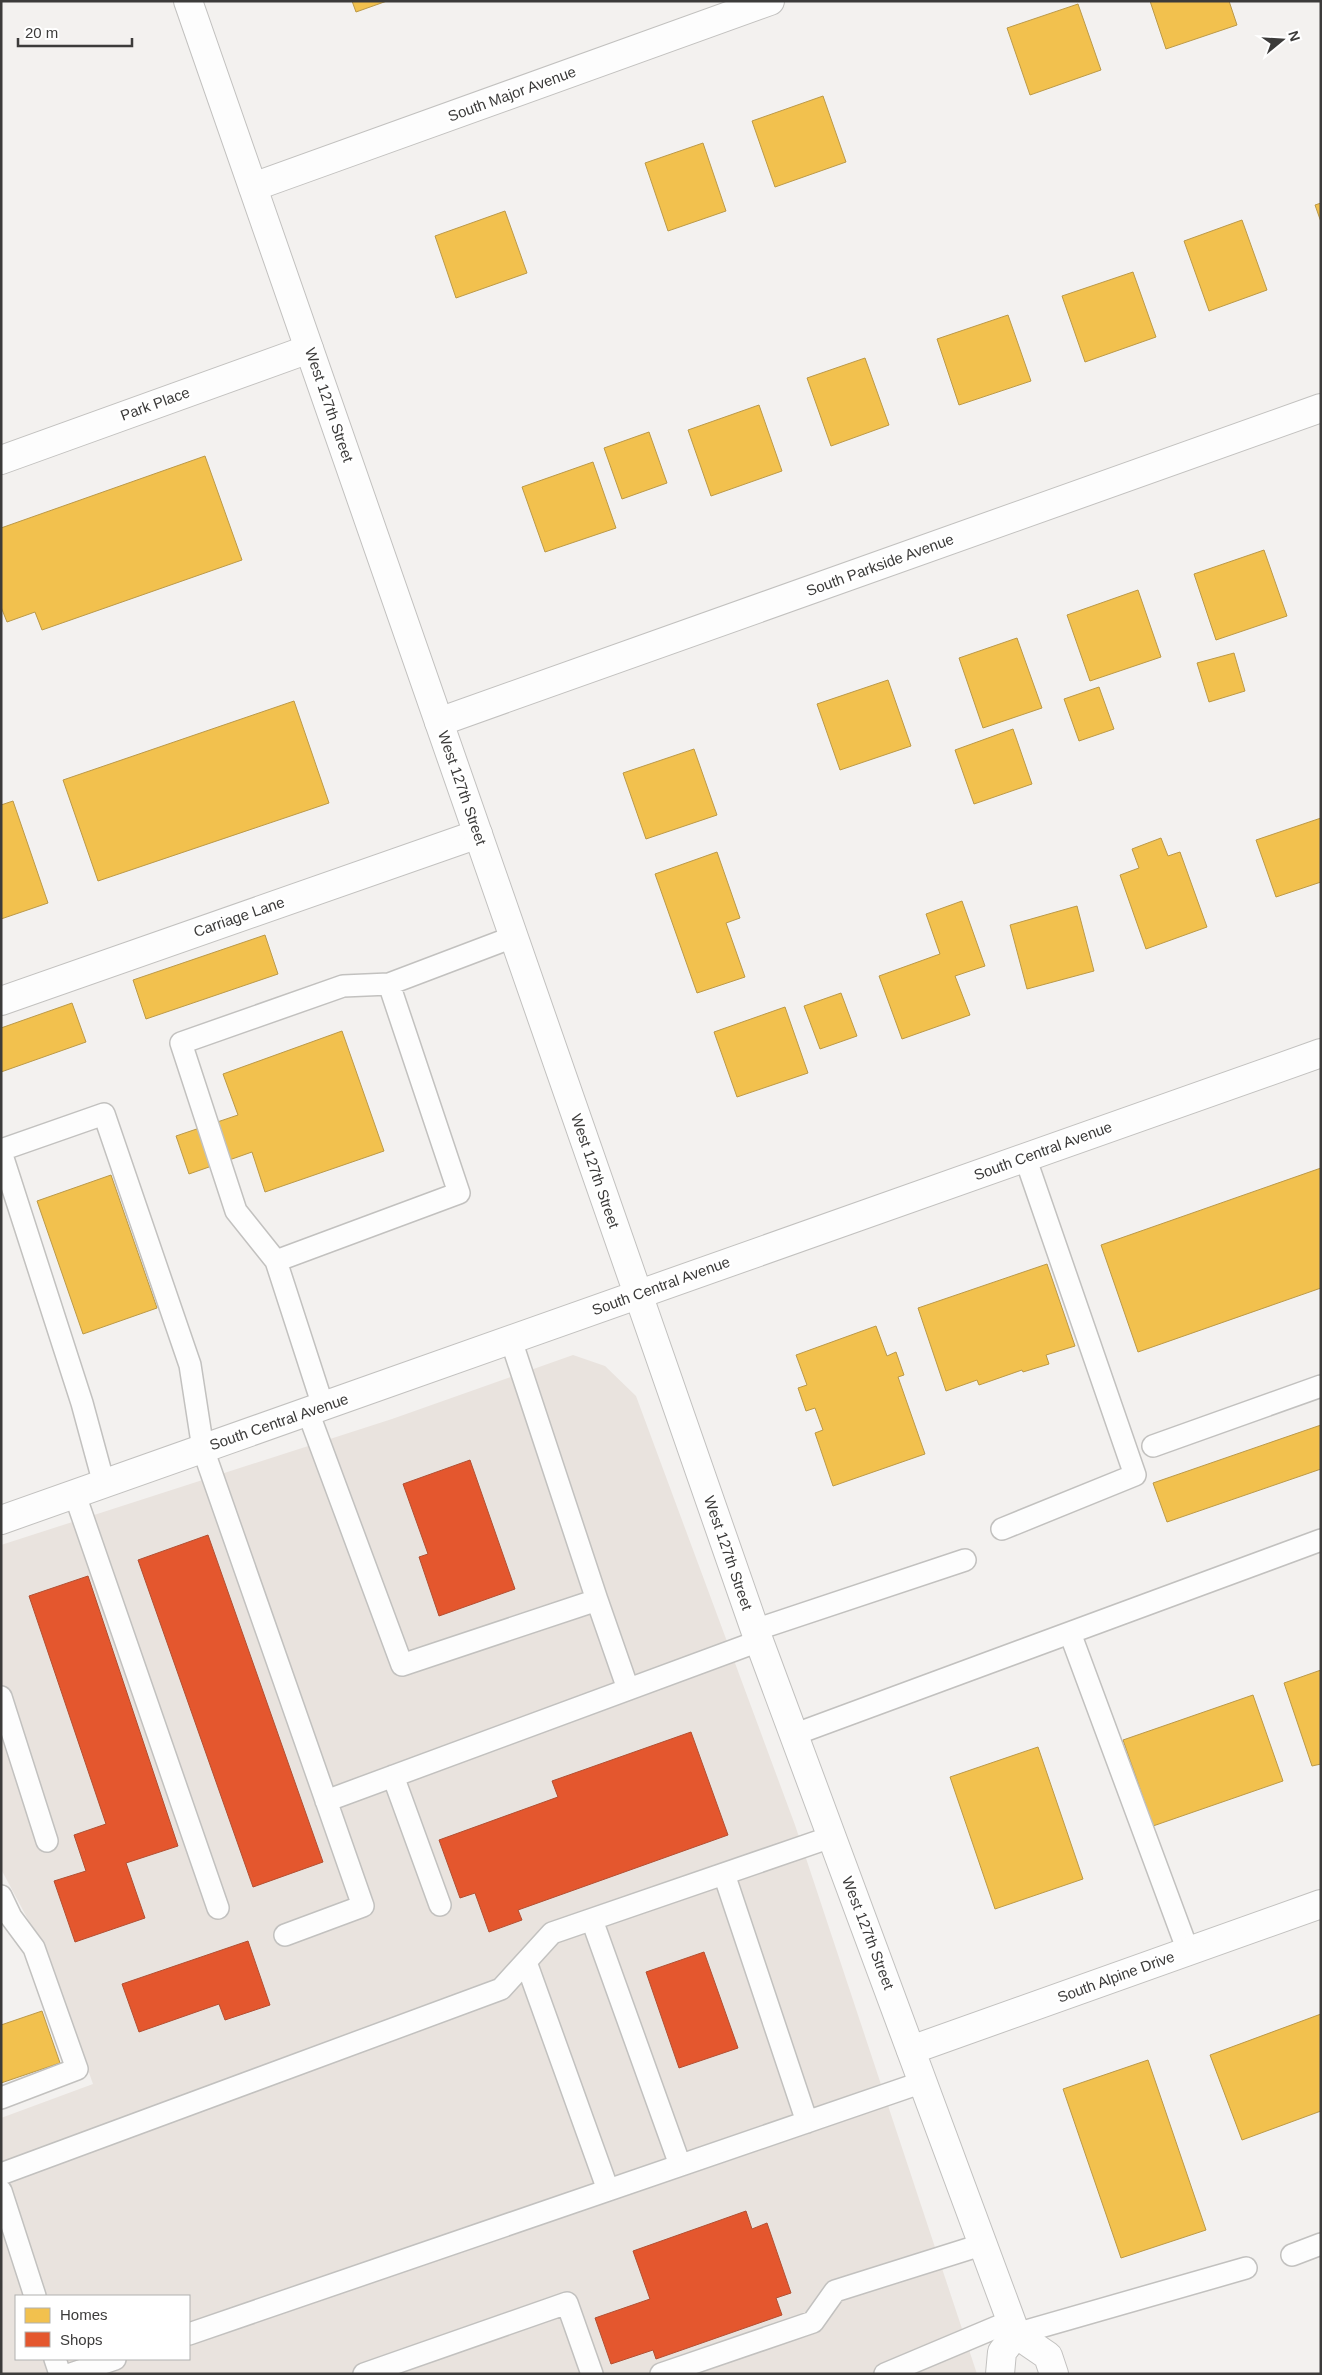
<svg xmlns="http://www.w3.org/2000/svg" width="1322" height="2375" viewBox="0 0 1322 2375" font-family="Arial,sans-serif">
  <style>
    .built { fill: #e9e3de; fill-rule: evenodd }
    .homes { fill: #f2c14e; stroke: #bb9948 }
    .shops { fill: #e4572e; stroke: #b24f32 }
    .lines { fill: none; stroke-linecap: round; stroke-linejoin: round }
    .lane-casing { stroke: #c2c1bf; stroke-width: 24 }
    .street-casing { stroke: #c2c1bf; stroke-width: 30 }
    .secondary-casing { stroke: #c2c1bf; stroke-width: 30 }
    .lane { stroke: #fdfdfd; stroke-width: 21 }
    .street { stroke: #fdfdfd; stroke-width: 28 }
    .secondary { stroke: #fdfdfd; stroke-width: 28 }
    .labels { text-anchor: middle; stroke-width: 5; stroke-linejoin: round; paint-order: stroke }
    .street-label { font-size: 15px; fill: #3c3b3a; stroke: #fff }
  </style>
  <rect width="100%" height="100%" fill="#f3f1ef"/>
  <path class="built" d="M573,1355L605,1366L636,1396L795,1825L977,2374H1V2118L93,2084L49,1959L1,1869V1545L392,1419ZM16,2296H189V2359H16Z"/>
  <path class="homes" d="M352,1H387L356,12Z
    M1150,1H1229L1237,25L1166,49Z
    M1078,4L1101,70L1030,95L1007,28Z
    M823,96L846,162L775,187L752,121Z
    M703,143L726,211L668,231L645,163Z
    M1321,203V222L1315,205Z
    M505,211L527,273L456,298L435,236Z
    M1242,220L1267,290L1209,311L1184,241Z
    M1133,272L1156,337L1085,362L1062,296Z
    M1008,315L1031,381L959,405L937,339Z
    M865,358L889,425L831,446L807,378Z
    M759,405L782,471L711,496L688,430Z
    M649,432L667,483L622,499L604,448Z
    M205,456L242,560L42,630L35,612L7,622L1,607V528Z
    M593,462L616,528L545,552L522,487Z
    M1264,550L1287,616L1216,640L1194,574Z
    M1138,590L1161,657L1090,681L1067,615Z
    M1017,638L1042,708L983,728L959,658Z
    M1234,653L1245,691L1209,702L1197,663Z
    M888,680L911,746L840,770L817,704Z
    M1099,687L1114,729L1079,741L1064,699Z
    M294,701L329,803L98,881L63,780Z
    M1013,729L1032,784L974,804L955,750Z
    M694,749L717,815L646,839L623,773Z
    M13,801L48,903L1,919V805Z
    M1321,818V882L1276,897L1256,840Z
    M1161,838L1168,856L1180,852L1207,927L1146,949L1120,875L1139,868L1132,849Z
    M717,852L740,918L726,923L745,977L697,993L655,874Z
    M962,901L985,966L955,976L970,1015L902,1039L879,976L940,954L926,914Z
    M1077,906L1094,971L1027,989L1010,925Z
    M265,935L278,974L146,1019L133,980Z
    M841,993L857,1036L820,1049L804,1006Z
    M72,1003L86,1042L1,1072V1028Z
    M785,1007L808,1073L737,1097L714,1032Z
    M342,1031L384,1151L265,1192L252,1152L189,1174L176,1136L238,1115L223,1074Z
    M1321,1168V1288L1138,1352L1101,1245Z
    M111,1175L157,1308L83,1334L37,1201Z
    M1047,1264L1075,1346L1046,1355L1049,1364L1023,1372L1022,1370L979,1385L977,1380L946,1391L918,1308Z
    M876,1326L887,1356L896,1352L904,1375L898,1377L925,1454L833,1486L815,1433L823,1430L815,1408L806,1411L798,1388L807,1385L796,1355Z
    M1321,1425V1469L1167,1522L1153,1483Z
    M1321,1670V1764L1312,1766L1284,1683Z
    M1253,1695L1283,1781L1153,1826L1123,1740Z
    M1038,1747L1083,1879L995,1909L950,1777Z
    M42,2011L60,2063L1,2083V2025Z
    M1321,2014V2111L1242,2140L1210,2055Z
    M1148,2060L1206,2230L1121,2258L1063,2089Z"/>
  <path class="shops" d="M470,1460L515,1589L439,1616L419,1557L428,1554L403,1484Z
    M208,1535L323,1862L253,1887L138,1560Z
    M88,1576L178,1846L126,1863L145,1918L75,1942L54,1881L86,1871L74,1835L106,1824L29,1596Z
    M691,1732L728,1835L518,1910L522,1920L489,1932L475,1893L460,1898L439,1840L558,1797L552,1781Z
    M248,1941L270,2005L225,2020L219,2004L139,2032L122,1984Z
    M704,1952L738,2048L679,2068L646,1972Z
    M746,2211L752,2229L767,2223L791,2293L776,2298L782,2315L656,2359L653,2350L611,2364L595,2318L650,2299L633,2251Z"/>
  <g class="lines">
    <g class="lane-casing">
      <path id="lane" d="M1,1150L104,1114L190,1365L203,1449L363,1906L285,1935
        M1,1152L82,1403L104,1484
        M276,1261L236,1211L181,1043L343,986L389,984
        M323,1406L276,1261L459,1193L389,984L513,937
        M308,1412L402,1665L597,1600L511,1340
        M1153,1446L1321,1386
        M75,1495L218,1908
        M1002,1529L1135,1475L1025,1157
        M597,1600L628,1689
        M755,1630L965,1560
        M1070,1633L1188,1951
        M1,1697L47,1841
        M793,1735L1321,1540
        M393,1776L440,1905
        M326,1801L759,1641
        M724,1874L807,2122
        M1,1896L11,1917L34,1948L77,2069L1,2098
        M592,1920L680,2165
        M526,1962L608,2190
        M1,2174L501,1989L552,1933L831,1837
        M1,2191L35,2296
        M1292,2255L1321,2244
        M189,2334L923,2082
        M1016,2334L1246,2268
        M55,2359L60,2374
        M71,2374L115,2359
        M364,2374L567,2303L592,2374
        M661,2374L813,2322L835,2291L984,2244
        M885,2374L1011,2321"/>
    </g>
    <g class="street-casing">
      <path id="street" d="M253,187L770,1
        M1,460L309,349
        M439,722L1321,408
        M1,1001L478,834
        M911,2050L1321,1904"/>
    </g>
    <g class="secondary-casing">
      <path id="secondary" d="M188,1L755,1630L1016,2334L1048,2356L1054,2374
        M1,1520L1321,1053
        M1000,2374L1002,2352L1016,2334"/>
    </g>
    <use href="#lane" class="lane"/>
    <use href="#street" class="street"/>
    <use href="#secondary" class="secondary"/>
  </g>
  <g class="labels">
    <g class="street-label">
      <text transform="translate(512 94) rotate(-20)" y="5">South Major Avenue</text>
      <text transform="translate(155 404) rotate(-20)" y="5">Park Place</text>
      <text transform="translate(329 405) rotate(71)" y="5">West 127th Street</text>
      <text transform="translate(880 565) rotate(-20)" y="5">South Parkside Avenue</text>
      <text transform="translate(462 788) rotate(71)" y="5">West 127th Street</text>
      <text transform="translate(239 917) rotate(-19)" y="5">Carriage Lane</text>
      <text transform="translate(1043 1151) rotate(-20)" y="5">South Central Avenue</text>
      <text transform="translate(595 1171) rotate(71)" y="5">West 127th Street</text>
      <text transform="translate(661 1286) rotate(-20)" y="5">South Central Avenue</text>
      <text transform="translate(279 1422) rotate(-19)" y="5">South Central Avenue</text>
      <text transform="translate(728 1553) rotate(71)" y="5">West 127th Street</text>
      <text transform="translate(868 1933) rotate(69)" y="5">West 127th Street</text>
      <text transform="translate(1116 1977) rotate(-20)" y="5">South Alpine Drive</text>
    </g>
  </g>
  <rect width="1322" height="2375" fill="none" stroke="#3c3b3a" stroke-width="5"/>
  <rect x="15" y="2295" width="175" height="65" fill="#ffffff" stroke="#b1b1b0"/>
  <rect x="25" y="2308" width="25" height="15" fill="#f2c14e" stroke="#b1b1b0"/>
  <text x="60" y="2320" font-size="15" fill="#3c3b3a">Homes</text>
  <rect x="25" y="2332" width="25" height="15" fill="#e4572e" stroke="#b1b1b0"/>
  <text x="60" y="2345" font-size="15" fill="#3c3b3a">Shops</text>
  <g transform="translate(1282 40) rotate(72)" stroke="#ffffff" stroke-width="4" paint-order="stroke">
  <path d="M0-4L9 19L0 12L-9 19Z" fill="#3c3b3a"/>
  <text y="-8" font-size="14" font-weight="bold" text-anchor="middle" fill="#3c3b3a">N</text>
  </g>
  <path d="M18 38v8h114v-8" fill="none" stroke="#3c3b3a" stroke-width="2.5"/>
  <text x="25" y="38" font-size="15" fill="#3c3b3a" stroke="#ffffff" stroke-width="4" paint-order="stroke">20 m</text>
</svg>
